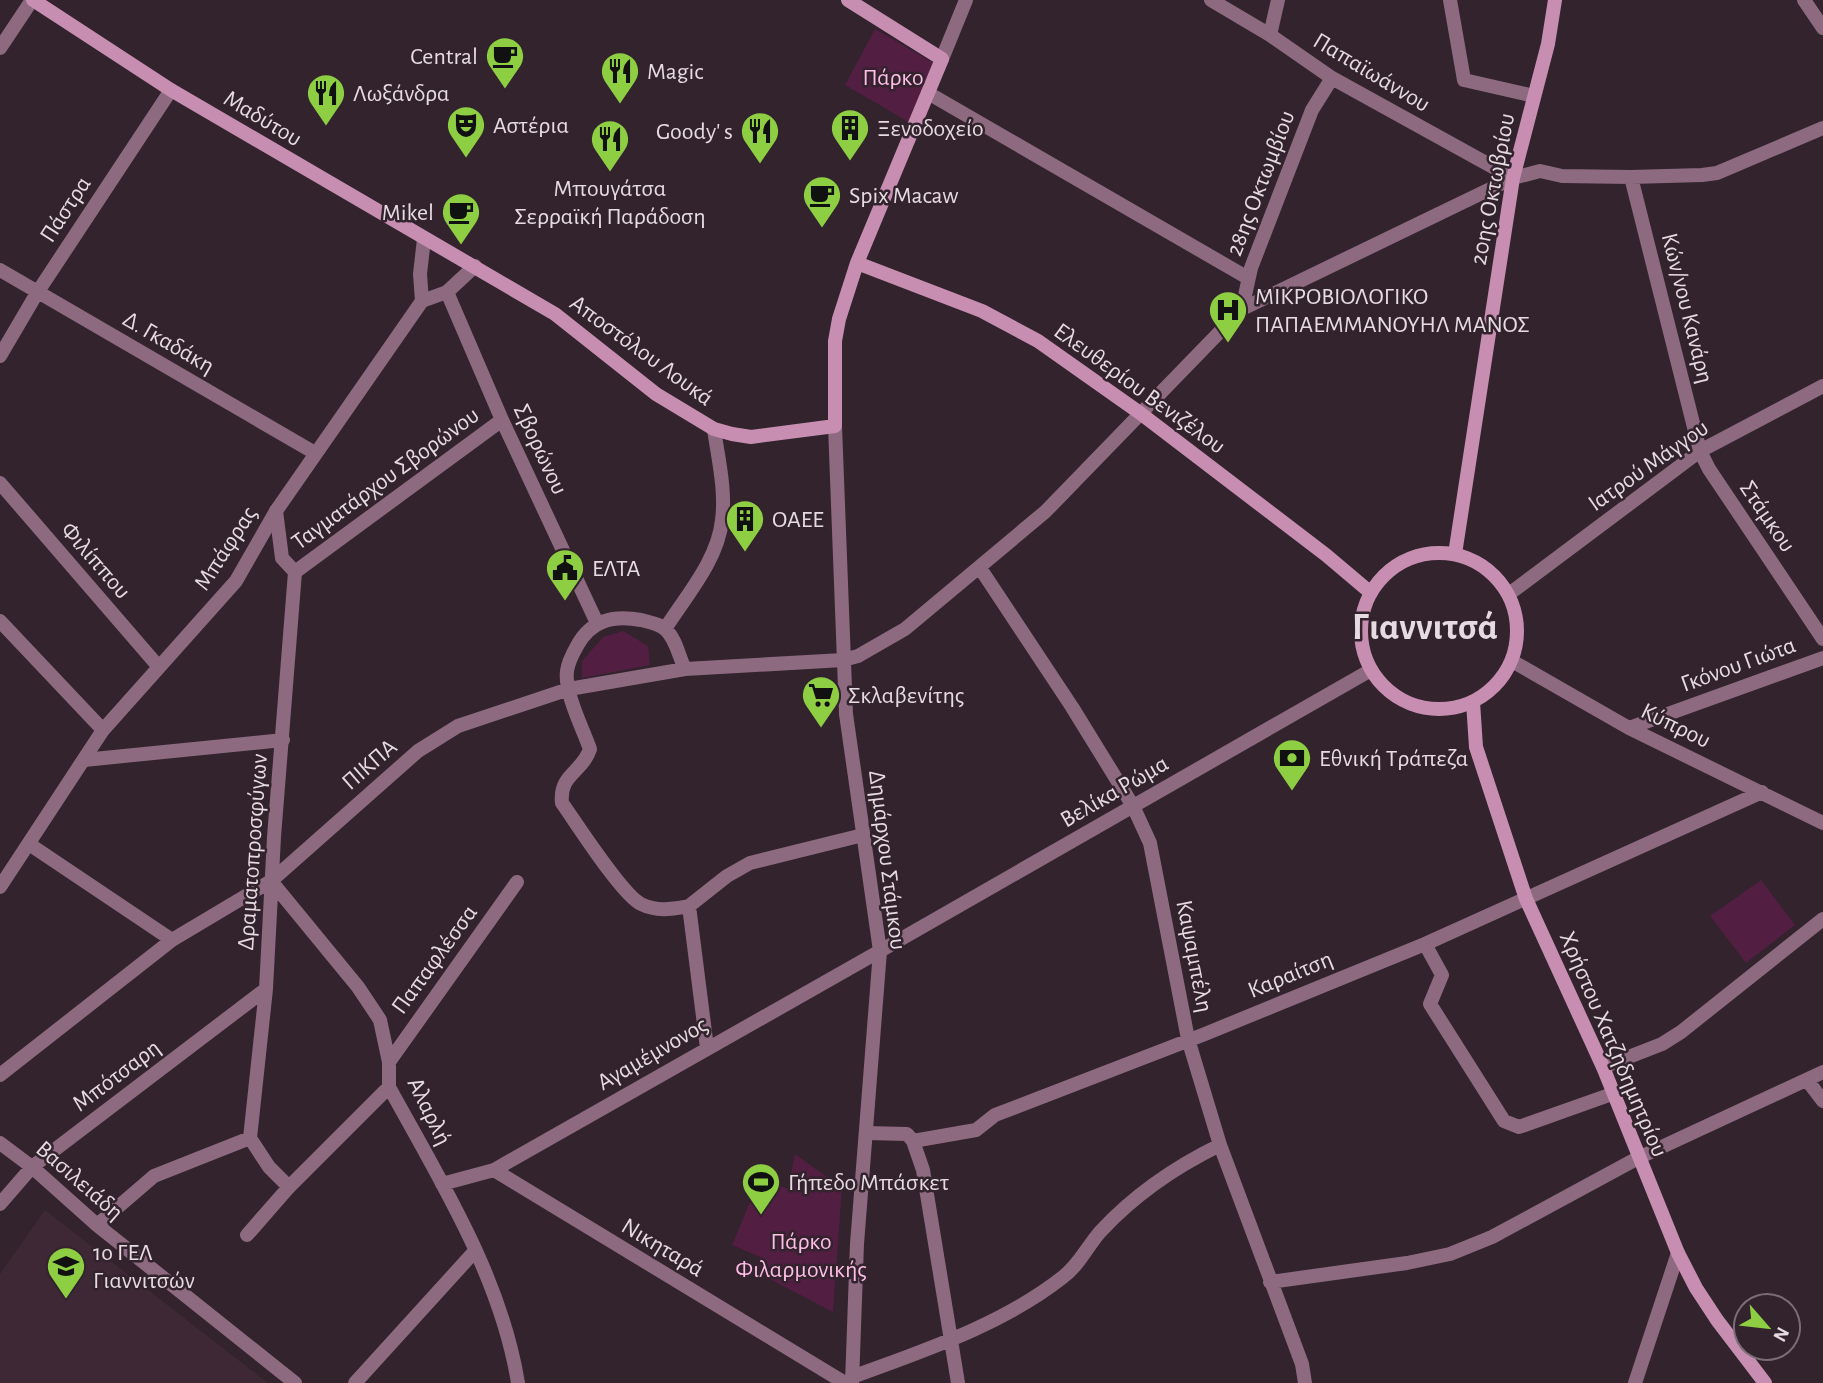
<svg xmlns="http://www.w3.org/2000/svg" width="1823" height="1383" viewBox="0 0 1823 1383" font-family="'Alegreya Sans',sans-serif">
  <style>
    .built { fill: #3e2836 }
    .green { fill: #521e42 }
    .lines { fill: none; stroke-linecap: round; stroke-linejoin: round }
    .minor { stroke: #8d6a80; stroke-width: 14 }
    .tertiary { stroke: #8d6a80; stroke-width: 14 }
    .secondary { stroke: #c78eb2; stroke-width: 14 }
    .labels { text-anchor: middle; stroke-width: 5; stroke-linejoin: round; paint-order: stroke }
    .poi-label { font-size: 24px; fill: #e6dbe1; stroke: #32232d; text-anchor: start }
    .street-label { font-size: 24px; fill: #e6dbe1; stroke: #32232d }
    .park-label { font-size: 24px; fill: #febde6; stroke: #32232d }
    .town-label { font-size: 38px; font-weight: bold; fill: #e6dbe1; stroke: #32232d }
  </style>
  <rect width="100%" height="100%" fill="#32232d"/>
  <path class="built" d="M45,1210L268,1383H0V1274Z"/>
  <path class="green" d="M875,29L942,68L912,124L845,85Z
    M623,631L648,646L650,665L582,678V661L603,637Z
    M1761,880L1795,925L1746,963L1710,916Z
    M795,1154L842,1188L833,1312L756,1272L760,1257L732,1245L760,1178L788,1189Z"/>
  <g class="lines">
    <path class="minor" d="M1211,0L1270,35L1332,78L1513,178
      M1450,0L1464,80L1534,96
      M1270,35L1278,0
      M0,48L32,0
      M942,59L966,0
      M928,93L1248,278
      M1631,177L1700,451L1709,469L1823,639
      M0,270L315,453
      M447,292L502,420L597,623
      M422,301L420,274L424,239
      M1242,309L1251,268L1312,110L1332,78
      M0,356L37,293L171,90
      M0,483L158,666
      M276,511L282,558L295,572L274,837L266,989L250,1138L269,1167L289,1187
      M980,568L1072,707L1133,806L1150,843L1188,1039L1220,1145L1302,1364L1305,1383
      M295,572L502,420
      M1509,594L1700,451L1823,386
      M665,629C686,596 718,560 722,520C726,490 718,458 714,429
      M1512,661L1629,728L1823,823
      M685,669C679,657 676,639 666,630C660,624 649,622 641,620C613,615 591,620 577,646C573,653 568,663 567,671C564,692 583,729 590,749C582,773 559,774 562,803C577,824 622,895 641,904C657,912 672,909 689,906L707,1048
      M1629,728L1823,658
      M84,760L283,740
      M29,844L172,940
      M271,881L358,987L380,1020L389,1062V1087C440,1180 501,1277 518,1383
      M689,906L727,876L750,863L863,835
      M1425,944L1442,975L1430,1004L1504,1121L1519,1127L1612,1094
      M389,1062L517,882
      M1603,1067L1662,1044L1681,1032L1823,919
      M0,1075L172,940L271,881L418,751L458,726L569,689L685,669L843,660L858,656L905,629L1045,512L1242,309L1513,178L1540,171L1562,176L1631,177L1702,175L1717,173L1823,128
      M1807,1080L1823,1101
      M866,1133L907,1134L913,1141L923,1170L958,1383
      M913,1141L976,1130L995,1115L1205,1034L1425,944L1762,792
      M0,1143L32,1167L97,1225L295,1383
      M494,1170L845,1383
      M442,1184L494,1170L880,951
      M0,1204L32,1167L266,989
      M97,1225L154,1176L250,1138
      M247,1235L289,1187L389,1087
      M1270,1282L1407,1263L1450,1254L1492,1237L1638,1158L1823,1072
      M355,1383L475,1251
      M852,1383V1377C925,1350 1002,1325 1063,1277C1079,1265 1087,1247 1100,1232C1134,1195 1175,1167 1220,1145
      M1635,1383L1678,1253"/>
    <path class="tertiary" d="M1804,0L1823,28
      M835,426L846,714L880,951L857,1244L852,1383
      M0,621L103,730
      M0,887L103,730L236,581L276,511L422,301L447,292L475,266
      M880,951L1371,670"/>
    <path class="secondary" d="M33,0L171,90L555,314L656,394L714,429L732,434L751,437L835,426V341L839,319L857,263L942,59L848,0
      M857,263L982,311L1038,341L1140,413L1326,555L1371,593
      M1361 631a78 78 0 1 1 156 0a78 78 0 1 1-156 0Z
      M1455,554L1513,178L1548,44L1555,0
      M1473,702L1476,747L1526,899L1603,1067L1678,1253L1696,1288L1717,1320L1765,1383"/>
  </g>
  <defs>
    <g id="cafe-pin" transform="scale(2.0125)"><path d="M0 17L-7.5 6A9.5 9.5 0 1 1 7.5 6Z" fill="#8ece43" stroke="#32232d"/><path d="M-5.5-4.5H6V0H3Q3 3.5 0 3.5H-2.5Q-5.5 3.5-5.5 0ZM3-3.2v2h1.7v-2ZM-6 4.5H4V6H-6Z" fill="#111"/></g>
    <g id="restaurant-pin" transform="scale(2.0125)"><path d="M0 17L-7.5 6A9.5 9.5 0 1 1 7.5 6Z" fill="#8ece43" stroke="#32232d"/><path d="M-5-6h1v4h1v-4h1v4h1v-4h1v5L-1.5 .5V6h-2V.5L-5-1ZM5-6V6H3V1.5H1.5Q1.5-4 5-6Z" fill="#111"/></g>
    <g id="theatre-pin" transform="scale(2.0125)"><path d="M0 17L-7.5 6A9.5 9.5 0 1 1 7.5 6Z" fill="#8ece43" stroke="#32232d"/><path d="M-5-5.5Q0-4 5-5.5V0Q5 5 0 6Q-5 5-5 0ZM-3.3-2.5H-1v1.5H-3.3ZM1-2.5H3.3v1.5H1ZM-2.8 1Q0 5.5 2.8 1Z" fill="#111"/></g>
    <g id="building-pin" transform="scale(2.0125)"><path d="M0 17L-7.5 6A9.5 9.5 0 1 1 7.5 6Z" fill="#8ece43" stroke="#32232d"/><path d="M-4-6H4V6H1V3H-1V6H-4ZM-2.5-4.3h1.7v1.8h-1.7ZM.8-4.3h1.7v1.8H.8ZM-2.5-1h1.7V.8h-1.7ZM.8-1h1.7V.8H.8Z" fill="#111"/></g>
    <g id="hospital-pin" transform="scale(2.0125)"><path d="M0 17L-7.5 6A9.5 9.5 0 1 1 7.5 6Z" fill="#8ece43" stroke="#32232d"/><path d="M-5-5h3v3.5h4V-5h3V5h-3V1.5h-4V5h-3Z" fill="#111"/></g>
    <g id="civic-pin" transform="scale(2.0125)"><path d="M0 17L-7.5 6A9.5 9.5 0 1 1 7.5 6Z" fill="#8ece43" stroke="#32232d"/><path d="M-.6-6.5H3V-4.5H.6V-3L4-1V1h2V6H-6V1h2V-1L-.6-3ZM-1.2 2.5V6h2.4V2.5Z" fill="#111"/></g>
    <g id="supermarket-pin" transform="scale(2.0125)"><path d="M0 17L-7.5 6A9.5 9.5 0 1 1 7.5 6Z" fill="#8ece43" stroke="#32232d"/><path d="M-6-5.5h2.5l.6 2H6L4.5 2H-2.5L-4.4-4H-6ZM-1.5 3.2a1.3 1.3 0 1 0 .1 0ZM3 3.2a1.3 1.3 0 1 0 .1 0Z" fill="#111"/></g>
    <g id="bank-pin" transform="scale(2.0125)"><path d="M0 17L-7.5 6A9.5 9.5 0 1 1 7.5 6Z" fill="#8ece43" stroke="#32232d"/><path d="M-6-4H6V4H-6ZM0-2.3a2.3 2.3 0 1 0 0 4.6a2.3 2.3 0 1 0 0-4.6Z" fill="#111"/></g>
    <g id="stadium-pin" transform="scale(2.0125)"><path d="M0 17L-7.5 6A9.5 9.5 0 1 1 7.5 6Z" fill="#8ece43" stroke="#32232d"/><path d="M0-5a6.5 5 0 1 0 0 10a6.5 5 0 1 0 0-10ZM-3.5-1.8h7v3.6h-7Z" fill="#111"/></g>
    <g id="school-pin" transform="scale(2.0125)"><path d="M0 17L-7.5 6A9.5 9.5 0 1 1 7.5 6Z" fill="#8ece43" stroke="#32232d"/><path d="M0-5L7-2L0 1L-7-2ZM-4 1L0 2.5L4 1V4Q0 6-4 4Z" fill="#111"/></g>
  </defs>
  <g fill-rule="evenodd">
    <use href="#cafe-pin" x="505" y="56"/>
    <use href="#restaurant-pin" x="620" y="71"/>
    <use href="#restaurant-pin" x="326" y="93"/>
    <use href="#theatre-pin" x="466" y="125"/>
    <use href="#building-pin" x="850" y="128"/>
    <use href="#restaurant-pin" x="760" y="131"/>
    <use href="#restaurant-pin" x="610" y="139"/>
    <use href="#cafe-pin" x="822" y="195"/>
    <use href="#cafe-pin" x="461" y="212"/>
    <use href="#hospital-pin" x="1228" y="310"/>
    <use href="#building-pin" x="745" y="519"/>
    <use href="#civic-pin" x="565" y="568"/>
    <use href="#supermarket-pin" x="821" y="695"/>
    <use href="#bank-pin" x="1292" y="758"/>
    <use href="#stadium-pin" x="761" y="1182"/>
    <use href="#school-pin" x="66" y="1266"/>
  </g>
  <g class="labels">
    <g class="poi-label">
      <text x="478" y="64" text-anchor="end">Central</text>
      <text x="647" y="79">Magic</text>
      <text x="353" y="101">Λωξάνδρα</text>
      <text x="493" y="133">Αστέρια</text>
      <text x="877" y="136">Ξενοδοχείο</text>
      <text x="733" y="139" text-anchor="end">Goody' s</text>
      <text x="610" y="196" text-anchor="middle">Μπουγάτσα<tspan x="610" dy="28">Σερραϊκή Παράδοση</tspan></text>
      <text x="849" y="203">Spix Macaw</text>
      <text x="434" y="220" text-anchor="end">Mikel</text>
      <text x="1255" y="304">ΜΙΚΡΟΒΙΟΛΟΓΙΚΟ<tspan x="1255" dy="28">ΠΑΠΑΕΜΜΑΝΟΥΗΛ ΜΑΝΟΣ</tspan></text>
      <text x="772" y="527">ΟΑΕΕ</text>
      <text x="592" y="576">ΕΛΤΑ</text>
      <text x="848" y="703">Σκλαβενίτης</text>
      <text x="1319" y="766">Εθνική Τράπεζα</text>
      <text x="788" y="1190">Γήπεδο Μπάσκετ</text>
      <text x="93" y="1260">1o ΓΕΛ<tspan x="93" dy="28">Γιαννιτσών</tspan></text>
    </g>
    <g class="street-label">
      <text transform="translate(1372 72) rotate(31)" y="8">Παπαϊωάννου</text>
      <text transform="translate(263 118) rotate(31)" y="8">Μαδύτου</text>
      <text transform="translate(1260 183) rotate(-69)" y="8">28ης Οκτωμβίου</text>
      <text transform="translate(1492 189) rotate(-79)" y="8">20ης Οκτωβρίου</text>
      <text transform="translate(65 209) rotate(-57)" y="8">Πάστρα</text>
      <text transform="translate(1688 308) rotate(76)" y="8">Κών/νου Κανάρη</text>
      <text transform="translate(169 342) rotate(30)" y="8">Δ. Γκαδάκη</text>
      <text transform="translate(642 350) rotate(36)" y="8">Αποστόλου Λουκά</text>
      <text transform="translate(1140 388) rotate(36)" y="8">Ελευθερίου Βενιζέλου</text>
      <text transform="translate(541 449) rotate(65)" y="8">Σβορώνου</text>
      <text transform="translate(1648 465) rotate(-35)" y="8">Ιατρού Μάγγου</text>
      <text transform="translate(385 478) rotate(-36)" y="8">Ταγματάρχου Σβορώνου</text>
      <text transform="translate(1768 516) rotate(56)" y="8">Στάμκου</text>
      <text transform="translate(225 548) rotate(-57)" y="8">Μπάφρας</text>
      <text transform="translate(96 560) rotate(49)" y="8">Φιλίππου</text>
      <text transform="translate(1738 664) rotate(-20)" y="8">Γκόνου Γιώτα</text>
      <text transform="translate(1676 725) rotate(26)" y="8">Κύπρου</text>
      <text transform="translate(369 764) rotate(-41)" y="8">ΠΙΚΠΑ</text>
      <text transform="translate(1114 791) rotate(-30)" y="8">Βελίκα Ρώμα</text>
      <text transform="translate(252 852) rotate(-86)" y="8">Δραματοπροσφύγων</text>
      <text transform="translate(888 860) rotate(83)" y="8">Δημάρχου Στάμκου</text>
      <text transform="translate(1195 956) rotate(79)" y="8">Καψαμπέλη</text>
      <text transform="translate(434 959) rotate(-54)" y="8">Παπαφλέσσα</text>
      <text transform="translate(1290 974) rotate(-22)" y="8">Καραίτση</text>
      <text transform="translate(1614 1044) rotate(67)" y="8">Χρήστου Χατζηδημητρίου</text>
      <text transform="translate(652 1053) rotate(-30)" y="8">Αγαμέμνονος</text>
      <text transform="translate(116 1075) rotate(-37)" y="8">Μπότσαρη</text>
      <text transform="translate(430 1111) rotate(64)" y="8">Αλαρλή</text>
      <text transform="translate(80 1180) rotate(41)" y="8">Βασιλειάδη</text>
      <text transform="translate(663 1247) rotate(31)" y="8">Νικηταρά</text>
    </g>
    <g class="park-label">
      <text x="893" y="85">Πάρκο</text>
      <text x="801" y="1249">Πάρκο<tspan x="801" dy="28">Φιλαρμονικής</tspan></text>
    </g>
    <g class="town-label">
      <text x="1425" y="639">Γιαννιτσά</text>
    </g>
  </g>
  <g transform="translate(1767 1327) rotate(118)"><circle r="33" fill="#32232d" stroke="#7a6d75" stroke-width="2"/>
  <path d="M0-5L12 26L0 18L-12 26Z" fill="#8ece43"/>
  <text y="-10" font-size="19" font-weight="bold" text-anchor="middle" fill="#e6dbe1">N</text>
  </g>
</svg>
